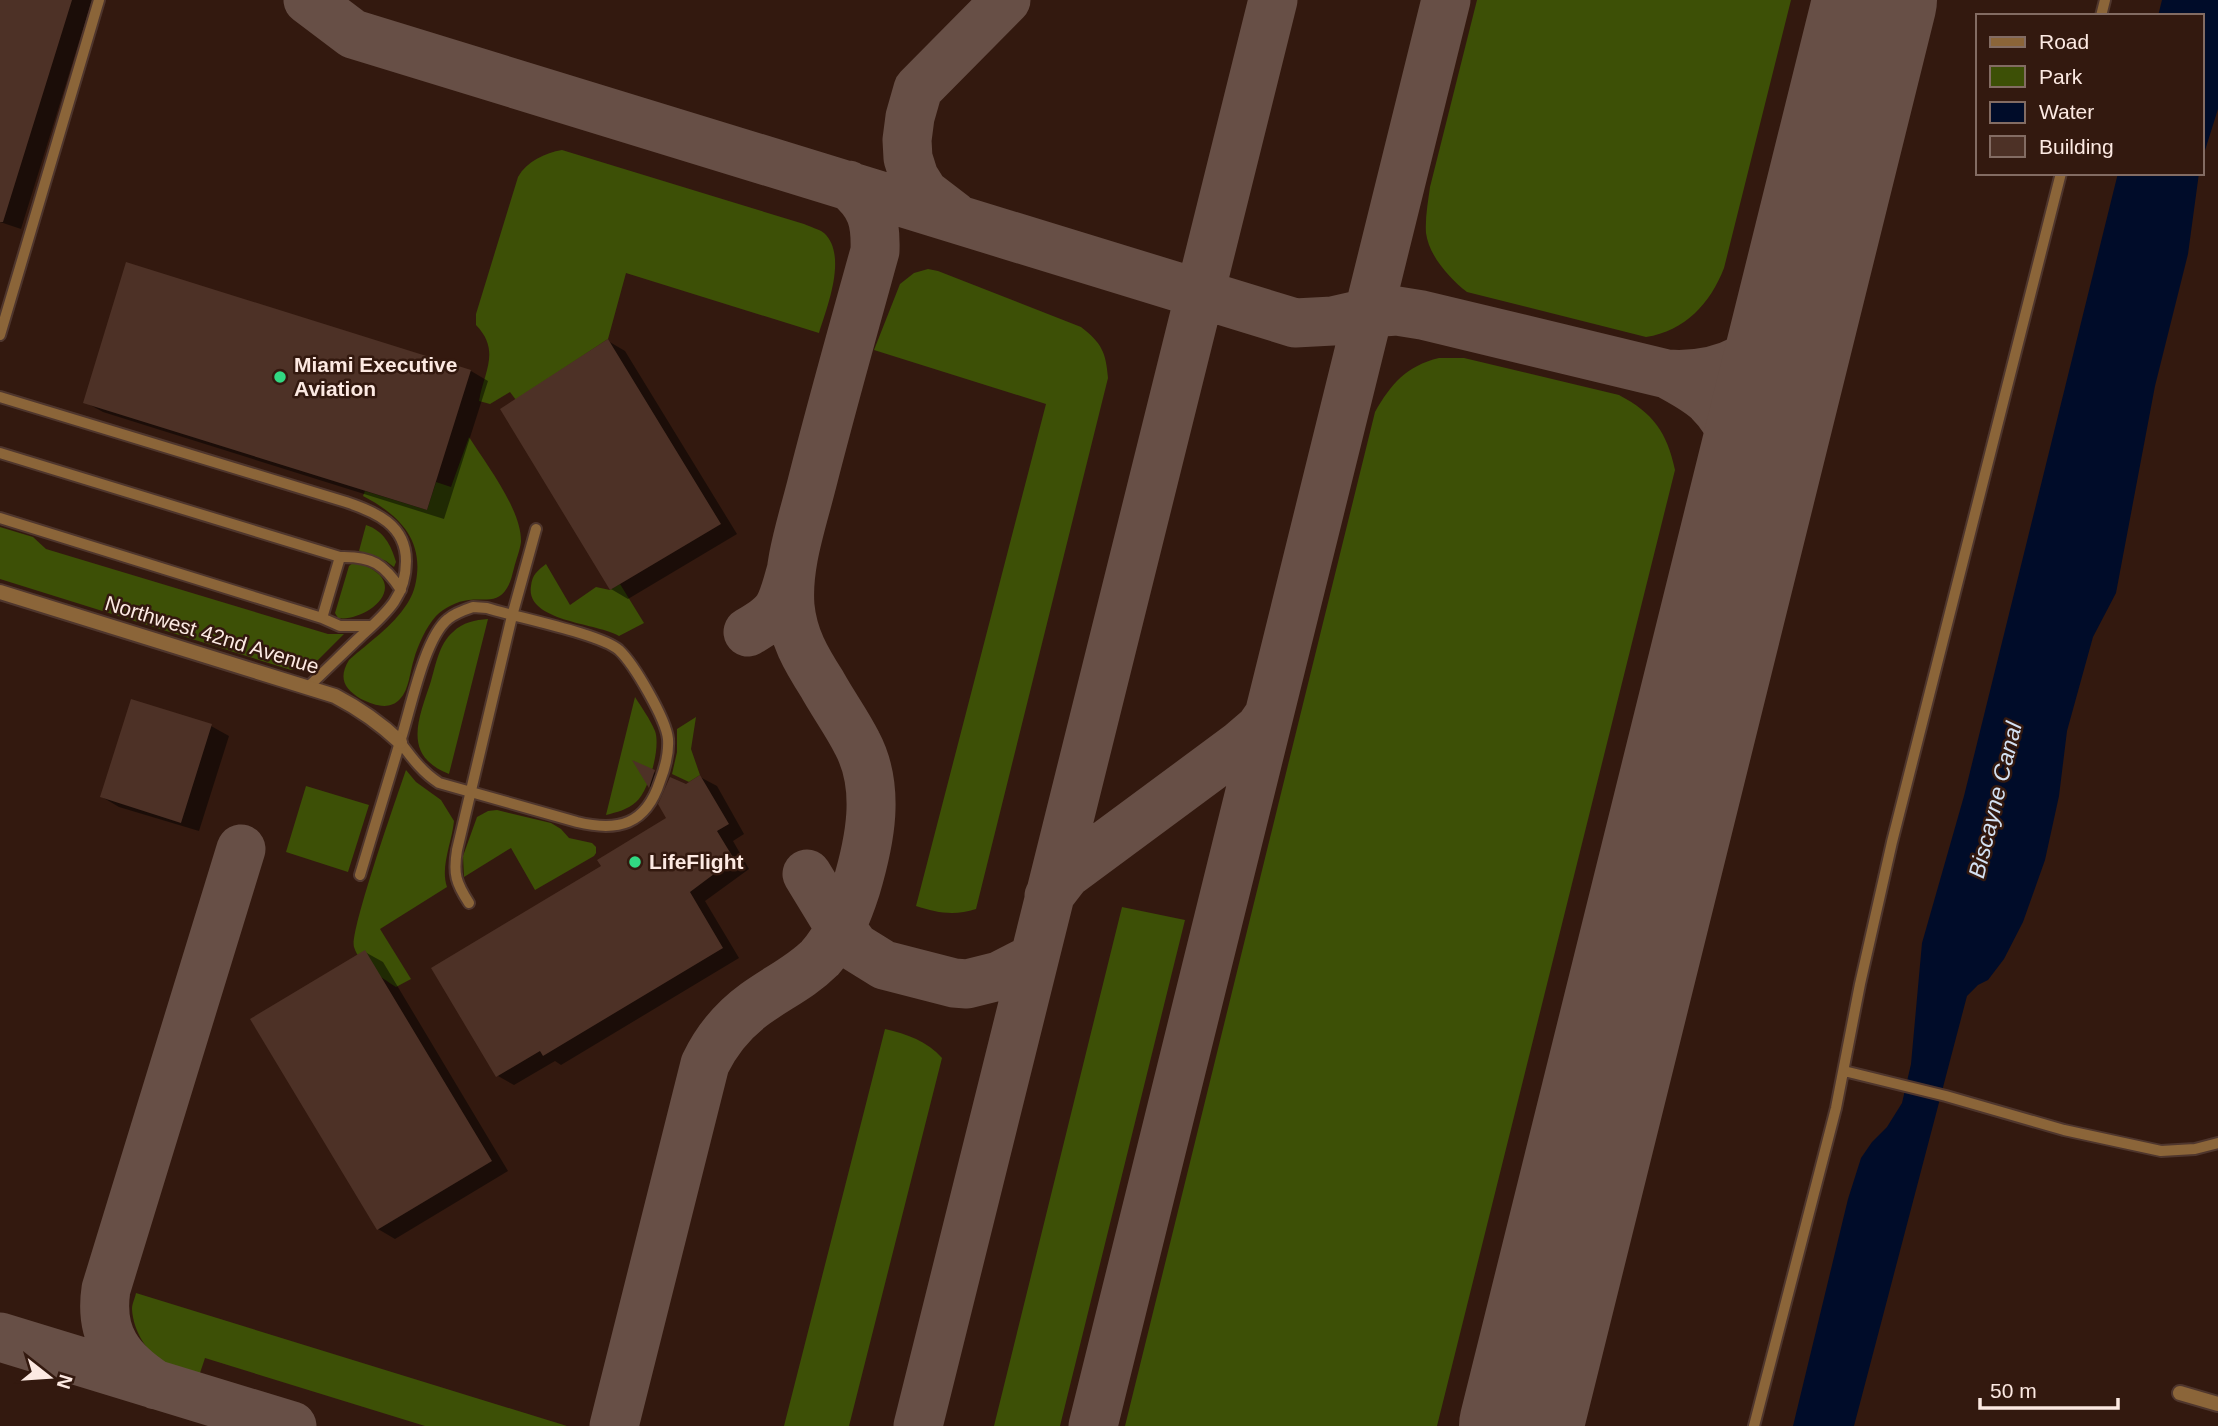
<svg xmlns="http://www.w3.org/2000/svg" width="2218" height="1426" viewBox="0 0 2218 1426" font-family="Arial,sans-serif">
  <style>
    .green { fill: #3d5006 }
    .water { fill: #000c29 }
    .shadow { fill: #0007 }
    .lines { fill: none; stroke-linecap: round; stroke-linejoin: round }
    .taxiway { stroke: #674f46; stroke-width: 49 }
    .runway { stroke: #674f46; stroke-width: 124 }
    .building { fill: #4d3126 }
    .service-casing { stroke: #4f362d; stroke-width: 14 }
    .minor-casing { stroke: #4f362d; stroke-width: 18 }
    .service { stroke: #8b6539; stroke-width: 10 }
    .minor { stroke: #8b6539; stroke-width: 14 }
    .poi-dot { fill: #31d882; stroke: #33190f; stroke-width: 2.5 }
    .labels { text-anchor: middle; stroke-width: 5; stroke-linejoin: round; paint-order: stroke }
    .poi-label { font-size: 21px; font-weight: bold; fill: #fce9e2; stroke: #33190f; text-anchor: start }
    .street-label { font-size: 21px; fill: #fce9e2; stroke: #33190f }
    .water-label { font-size: 23px; font-style: italic; fill: #d3e1f3; stroke: #33190f }
  </style>
  <rect width="100%" height="100%" fill="#33190f"/>
  <path class="green" d="M1477,0H1791L1724,268C1710,304 1685,331 1646,337L1467,292C1450,279 1429,256 1426,233C1425,218 1428,202 1430,187Z
    M562,150L804,224C810,227 819,229 824,233C848,255 827,307 819,333L626,273L608,339L516,400L510,392L490,404L479,401C484,371 501,351 476,325V314L518,177C527,161 545,153 562,150Z
    M928,269L938,271L1081,327C1102,343 1106,353 1108,378L976,909C955,916 937,913 916,906L1046,404L874,350L900,284L914,273Z
    M1439,358H1464L1619,395C1653,413 1667,432 1675,470L1437,1426H1125L1375,412C1391,384 1406,366 1439,358Z
    M469,437C486,464 522,510 521,542C520,550 516,560 514,568C512,575 511,582 507,588C498,604 484,598 469,600C457,601 444,608 436,616C426,627 418,645 414,659C410,671 409,690 400,699C389,711 374,705 361,699C344,689 338,678 349,660C368,643 393,626 407,604C413,595 416,585 417,574C421,535 394,512 363,496L365,491L427,510L436,482L451,487Z
    M366,525C384,531 391,545 396,562L394,567L386,561L359,551Z
    M0,527L33,537L46,549L328,634H344L316,662L291,670L0,579Z
    M354,562C364,565 376,569 382,578C396,600 357,622 338,618L335,613L349,566Z
    M546,564L570,605L596,587L610,590L620,584L644,623L619,636C598,623 525,622 531,586C532,575 537,571 546,564Z
    M488,619L485,631L449,774C401,755 419,718 431,681C436,664 439,644 453,632C463,622 475,620 488,619Z
    M635,697C642,708 650,719 655,731C661,747 649,791 636,802C627,810 617,812 606,815Z
    M696,717L691,749L700,775L689,782L672,774L677,752V729Z
    M406,770L416,782L441,800L454,821C452,842 440,867 447,887L380,929L411,979L396,987C380,976 360,966 354,947C349,933 398,793 406,770Z
    M306,786L369,805L348,872L286,852Z
    M497,810L551,823L561,829L569,838L592,843L596,847V853L594,856L535,890L511,848L464,877L463,856L477,817L488,811Z
    M1122,907L1185,920L1060,1426H994Z
    M885,1029C907,1034 927,1041 942,1058L849,1426H784Z
    M136,1293L567,1426H425L205,1358L199,1376C189,1372 177,1370 167,1365C148,1355 133,1331 132,1309C132,1304 135,1298 136,1293Z"/>
  <path class="water" d="M2162,0H2218V109L2202,160V16H2158Z
    M2118,173H2199L2188,254L2155,386L2116,593L2093,637L2067,731L2059,796L2045,860L2023,922L2004,959L1988,980L1978,985L1967,996L1854,1426H1793L1848,1199L1861,1158L1872,1142L1887,1127L1902,1103L1911,1064L1922,943L1964,796Z"/>
  <path class="shadow" d="M0,0H92L21,229L0,222Z
    M127,264L471,371L488,381L444,519L103,412L85,402Z
    M608,341L625,351L737,534L628,599L611,589Z
    M211,726L229,736L199,831L119,807L102,797Z
    M637,764L658,774L652,788L650,787Z
    M700,777L717,786L744,834L733,841L749,869L705,901L739,958L561,1065L555,1061L514,1085L498,1076L603,866L668,819L686,786Z
    M365,952L383,962L508,1171L395,1239L378,1229Z"/>
  <g class="lines">
    <path class="taxiway" d="M308,0L353,34L1295,323L1333,321L1368,313L1397,311L1422,315L1667,374C1682,382 1697,390 1709,401C1738,429 1747,470 1749,508
      M954,216L924,193L914,177L908,158L907,140L910,117L918,89L1006,0
      M1667,374C1728,378 1761,354 1799,309
      M748,632C781,613 781,607 791,571
      M807,874L835,920L855,947L884,965L954,983L967,984L999,976L1034,958
      M1049,896L1066,874L1239,746L1260,728L1269,715
      M0,1337L292,1426
      M156,1385C119,1361 99,1335 106,1289L241,849
      M614,1426L705,1064C717,1039 733,1020 755,1004C777,988 801,977 820,958C838,938 848,913 856,888C870,841 881,788 857,743C847,723 833,704 822,684C806,659 793,637 790,606C787,566 801,526 811,487C831,408 853,330 875,251C876,221 872,205 848,185
      M918,1426L1273,0
      M1093,1426L1446,0"/>
    <path class="runway" d="M1521,1426L1875,0"/>
  </g>
  <path class="building" d="M0,0H72L3,222H0Z
    M126,262L471,370L427,510L83,403Z
    M608,339L721,524L610,590L500,409Z
    M131,699L212,724L181,823L100,797Z
    M632,760L655,770L649,788Z
    M700,775L729,824L717,831L734,859L690,892L723,948L543,1056L540,1051L496,1077L431,968L601,866L597,860L666,818L658,804L670,777L686,784Z
    M365,950L492,1161L377,1230L250,1019Z"/>
  <g class="lines">
    <g class="service-casing">
      <path id="service" d="M2101,16L2105,0
        M0,335L99,0
        M0,397L346,502C376,512 406,525 406,561C406,576 402,590 394,602C385,615 372,626 360,637C343,653 326,670 309,686
        M0,453L340,557C372,556 384,564 401,590
        M0,518L322,618L340,626H372
        M473,607L487,608C515,617 601,634 619,650C634,664 666,719 668,739C669,753 665,768 660,781C646,825 618,832 577,822L439,783C422,772 412,758 400,742C410,712 424,638 448,619C455,613 464,610 473,607Z
        M322,618L340,557
        M360,875L400,742
        M469,903C456,883 453,874 457,850L512,616L536,529
        M1844,1071L1946,1096L2064,1130L2161,1151L2195,1149L2218,1143
        M1754,1426L1836,1108L1860,984L1892,842L2061,173"/>
    </g>
    <g class="minor-casing">
      <path id="minor" d="M0,592L335,696C360,709 380,723 400,742
        M2180,1393L2218,1404"/>
    </g>
    <use href="#service" class="service"/>
    <use href="#minor" class="minor"/>
  </g>
  <g class="poi-dot">
    <circle cx="280" cy="377" r="7"/>
    <circle cx="635" cy="862" r="7"/>
  </g>
  <g class="labels">
    <g class="poi-label">
      <text x="294" y="372">Miami Executive<tspan x="294" dy="24">Aviation</tspan></text>
      <text x="649" y="869">LifeFlight</text>
    </g>
    <g class="street-label">
      <text transform="translate(212 635) rotate(17)" y="7">Northwest 42nd Avenue</text>
    </g>
    <g class="water-label">
      <text transform="translate(1995 800) rotate(-76)" y="8">Biscayne Canal</text>
    </g>
  </g>
  <rect x="1976" y="14" width="228" height="161" fill="#33190f" stroke="#836c63" stroke-width="2"/>
  <rect x="1990" y="37" width="35" height="10" fill="#8b6539" stroke="#836c63" stroke-width="2"/>
  <text x="2039" y="49" font-size="21" fill="#fce9e2">Road</text>
  <rect x="1990" y="66" width="35" height="21" fill="#3d5006" stroke="#836c63" stroke-width="2"/>
  <text x="2039" y="84" font-size="21" fill="#fce9e2">Park</text>
  <rect x="1990" y="102" width="35" height="21" fill="#000c29" stroke="#836c63" stroke-width="2"/>
  <text x="2039" y="119" font-size="21" fill="#fce9e2">Water</text>
  <rect x="1990" y="136" width="35" height="21" fill="#4d3126" stroke="#836c63" stroke-width="2"/>
  <text x="2039" y="154" font-size="21" fill="#fce9e2">Building</text>
  <g transform="translate(49 1377) rotate(107)" stroke="#33190f" stroke-width="5" paint-order="stroke">
  <path d="M0-5L12 26L0 18L-12 26Z" fill="#fce9e2"/>
  <text y="-10" font-size="19" font-weight="bold" text-anchor="middle" fill="#fce9e2">N</text>
  </g>
  <path d="M1980 1398v10h138v-10" fill="none" stroke="#fce9e2" stroke-width="3.5"/>
  <text x="1990" y="1398" font-size="21" fill="#fce9e2" stroke="#33190f" stroke-width="5" paint-order="stroke">50 m</text>
</svg>
